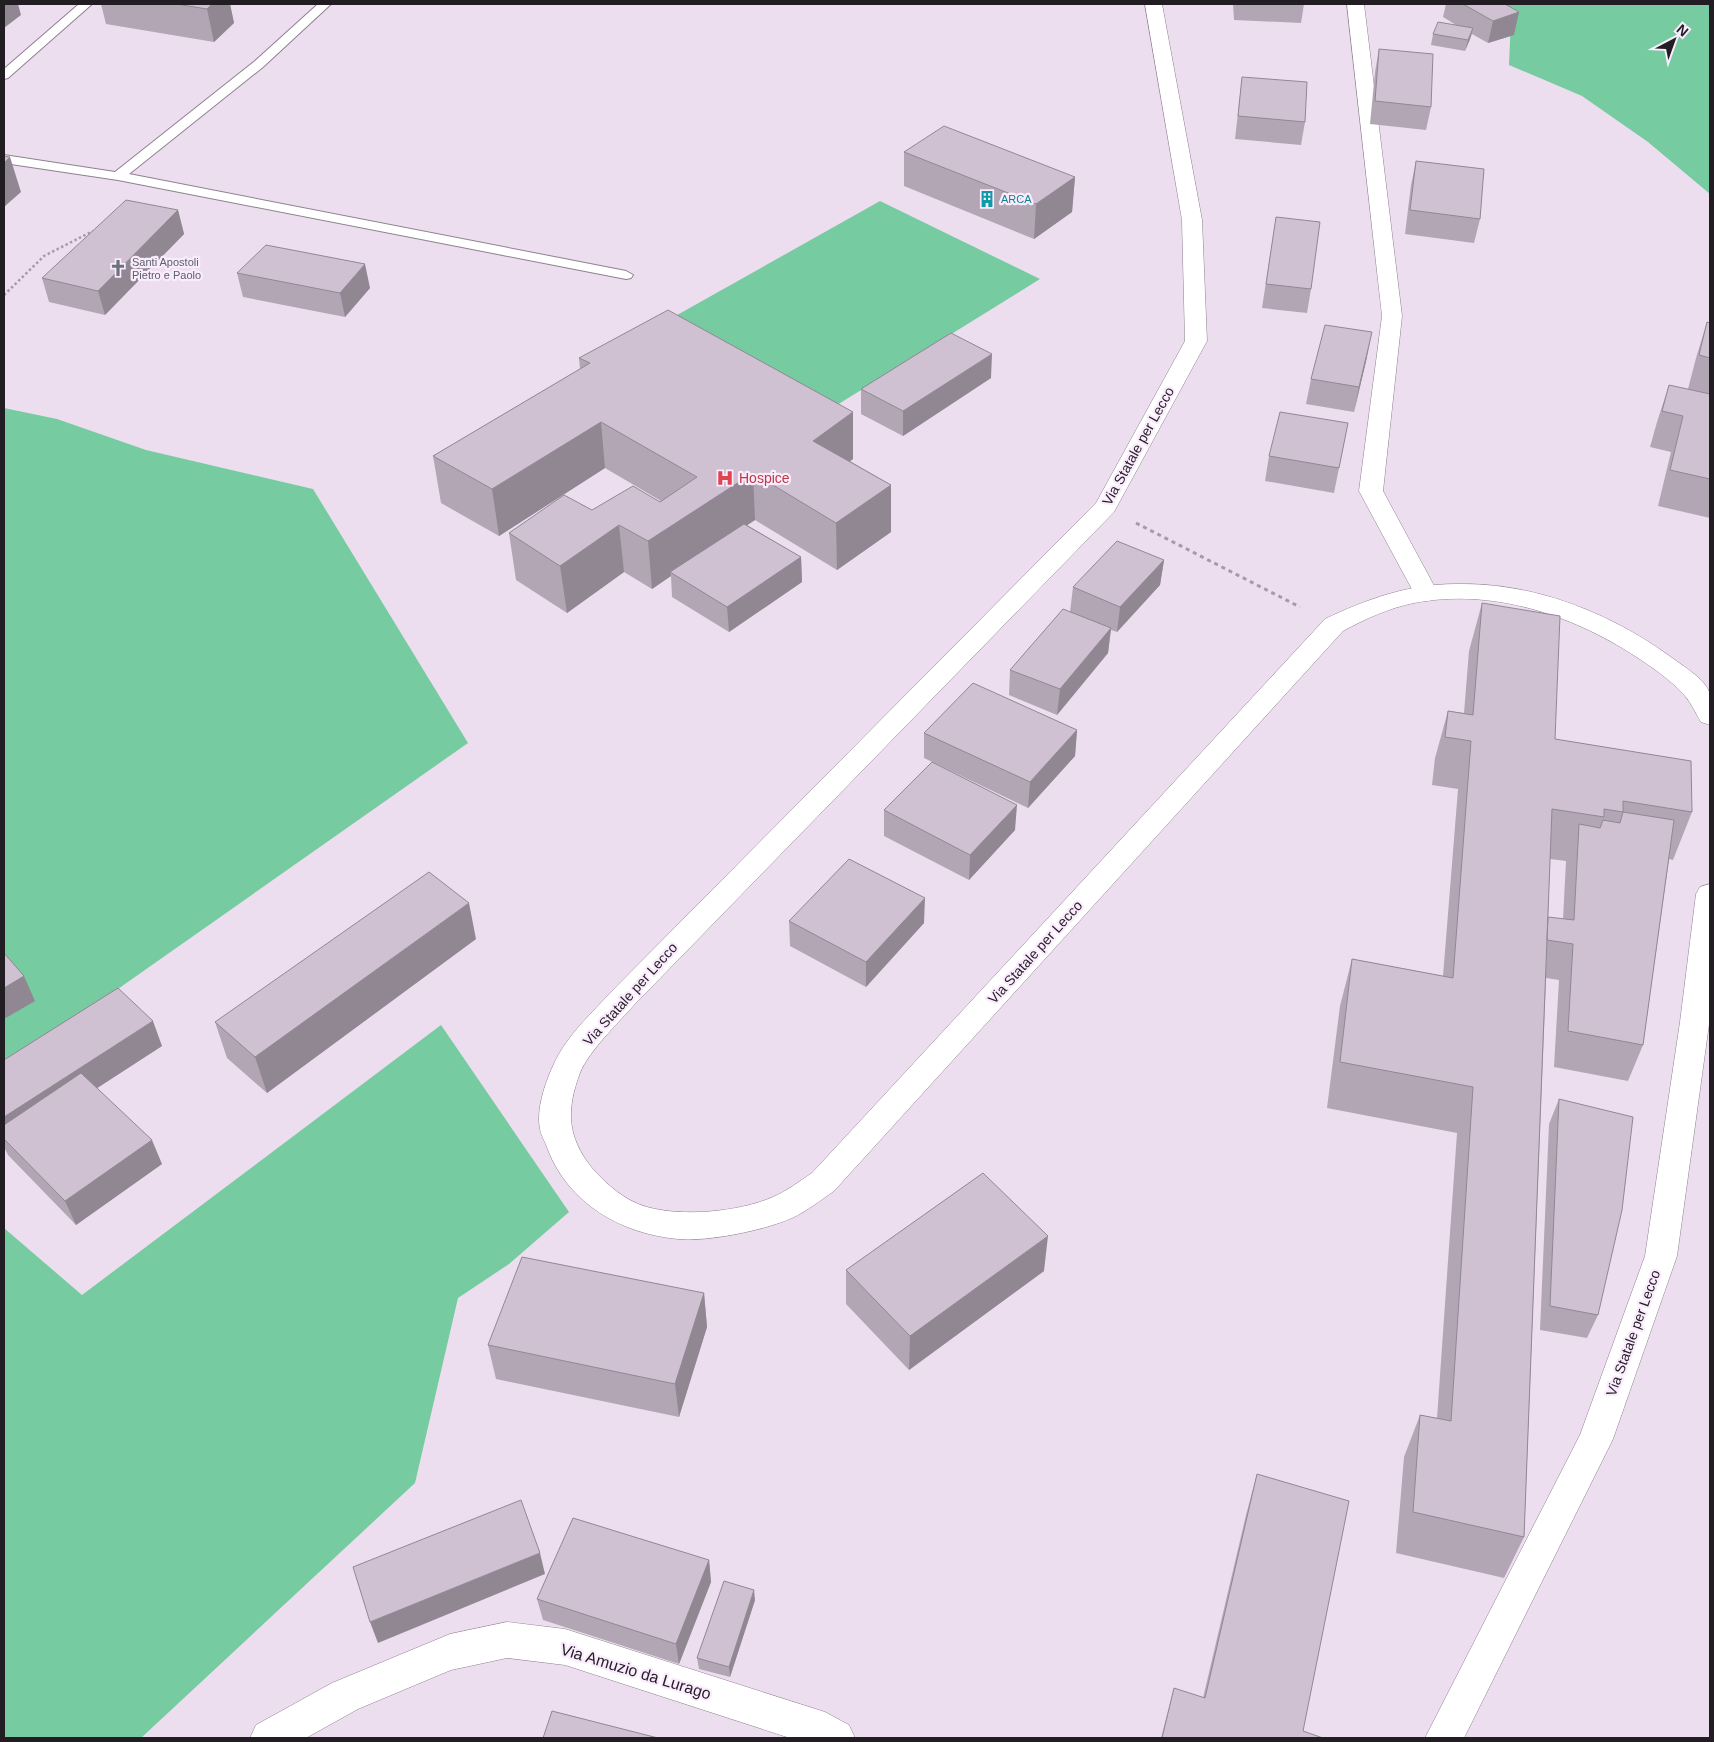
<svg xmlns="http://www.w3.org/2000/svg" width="1714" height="1742" font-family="Helvetica,sans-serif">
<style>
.green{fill:#77cba1}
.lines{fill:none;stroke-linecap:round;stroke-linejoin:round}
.service-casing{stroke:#8e8190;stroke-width:2}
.minor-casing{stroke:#8e8190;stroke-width:1}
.primary-casing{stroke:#8e8190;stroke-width:1}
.path-far1{stroke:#a69aa8;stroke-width:2.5;stroke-dasharray:2.5 2.5;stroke-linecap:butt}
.path{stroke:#a69aa8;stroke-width:3;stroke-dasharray:4 4;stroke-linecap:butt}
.service{fill:#fff;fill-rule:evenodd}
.minor{fill:#fff;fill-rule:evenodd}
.primary{fill:#fff;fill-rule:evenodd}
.wall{fill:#b2a6b5;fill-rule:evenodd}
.shaded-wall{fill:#918793}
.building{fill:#cfc1d2;stroke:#918793}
.labels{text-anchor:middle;stroke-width:4.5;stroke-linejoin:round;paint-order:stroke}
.far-culture-label{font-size:11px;fill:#0d838f;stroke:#faecfd;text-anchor:start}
.far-worship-label{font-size:11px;fill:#5b616d;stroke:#faecfd;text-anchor:start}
.street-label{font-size:14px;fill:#221c23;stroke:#faecfd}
.health-label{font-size:14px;fill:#be3a42;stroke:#faecfd;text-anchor:start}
.near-street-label{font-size:16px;fill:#221c23;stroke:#faecfd}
</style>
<rect width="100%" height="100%" fill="#eddeef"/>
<path class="green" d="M 1485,4 L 1710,4 L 1710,194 L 1648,142 L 1582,96 L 1509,65 L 1511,18 Z
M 880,201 L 1040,279 L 816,418 L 654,328 Z
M 4,408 L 57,419 L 146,450 L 313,489 L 468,743 L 4,1069 Z
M 441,1025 L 569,1212 L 509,1264 L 458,1298 L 415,1483 L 141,1738 L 4,1738 L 4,1228 L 82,1295 Z"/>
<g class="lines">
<g class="service-casing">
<path id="service" d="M 79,4 L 92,4 L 8,78 L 4,79 L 4,69 Z
M 318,4 L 331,4 L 263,67 L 129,174 L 626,271 L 633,275 L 631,278 L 626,279 L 118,180 L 4,163 L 4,155 L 115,172 L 255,61 Z"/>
</g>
<g class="minor-casing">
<path id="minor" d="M 1347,4 L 1364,4 L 1402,316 L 1383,491 L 1438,593 L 1435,599 L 1426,601 L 1417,599 L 1414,593 L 1359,491 L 1382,316 Z
M 507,1622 L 565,1629 L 825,1712 L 849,1725 L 855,1738 L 790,1738 L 565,1665 L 507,1658 L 451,1670 L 358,1709 L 306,1738 L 250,1738 L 256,1725 L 332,1683 L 450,1634 Z"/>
</g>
<g class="primary-casing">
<path id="primary" d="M 1145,4 L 1162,4 L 1202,220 L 1207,341 L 1114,512 L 634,1005 C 619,1022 588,1052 580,1073 C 566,1110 567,1137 592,1168 C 606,1184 625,1201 647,1207 C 682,1217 739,1212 773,1197 C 787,1191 800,1181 812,1173 L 1325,619 C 1367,599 1409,584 1456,584 C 1535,582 1613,614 1675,660 C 1686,668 1706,680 1710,694 C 1713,703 1710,716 1710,725 L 1701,722 C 1696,714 1692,704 1685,696 C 1671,680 1652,667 1635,656 C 1570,614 1491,588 1414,603 C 1389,608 1365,619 1343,631 L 834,1191 C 821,1200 807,1211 792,1218 C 765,1230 708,1242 678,1239 C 622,1234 569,1204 548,1150 C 546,1143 541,1136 540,1129 C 536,1110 545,1083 553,1066 C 565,1037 593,1012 614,989 L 1096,503 L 1185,341 L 1182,220 Z
M 1710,884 L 1710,1017 L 1677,1256 L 1613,1439 L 1464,1738 L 1425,1738 L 1580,1435 L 1645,1256 L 1680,1022 L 1696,894 L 1700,887 Z"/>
</g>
<path class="path-far1" d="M 4,295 L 44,256 L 93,231"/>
<path class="path" d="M 1136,523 L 1300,607"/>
<use href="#service" class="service"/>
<use href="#minor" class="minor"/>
<use href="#primary" class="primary"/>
</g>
<path class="wall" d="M 101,4 L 230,4 L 234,23 L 214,42 L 106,24 Z
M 1233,4 L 1304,4 L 1301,23 L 1234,20 Z
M 1446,4 L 1505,4 L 1514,35 L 1488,43 L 1472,34 L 1470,39 L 1465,51 L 1431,45 L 1433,34 L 1456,25 L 1443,17 Z
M 1379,49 L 1431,107 L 1426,130 L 1370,124 L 1375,72 Z
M 1242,77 L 1305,122 L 1301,145 L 1235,139 Z
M 904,152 L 1075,177 L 1072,212 L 1034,239 L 904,186 Z
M 1416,161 L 1480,219 L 1474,243 L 1405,234 L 1411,185 Z
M 178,210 L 184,234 L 105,315 L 49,302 L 42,278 Z
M 1276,217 L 1311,289 L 1307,313 L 1262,308 Z
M 237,273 L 370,288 L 345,317 L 243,297 Z
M 1707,322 L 1710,323 L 1710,518 L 1658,506 L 1671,452 L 1650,447 L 1657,422 L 1669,385 L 1688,389 L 1696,358 Z
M 1367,357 L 1354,412 L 1306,404 L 1311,379 Z
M 579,358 L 853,412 L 853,459 L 850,461 L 891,485 L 891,532 L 837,570 L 755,520 L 747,525 L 801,557 L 802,582 L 729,632 L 672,597 L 671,576 L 652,589 L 624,572 L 567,613 L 516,580 L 509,533 L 592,510 L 661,501 L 605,468 L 499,536 L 441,503 L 433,456 L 580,369 Z
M 991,378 L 903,436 L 861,414 L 861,389 Z
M 1348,423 L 1334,493 L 1265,481 L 1269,456 Z
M 1164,560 L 1160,585 L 1117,632 L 1111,630 L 1108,653 L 1057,715 L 1009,695 L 1010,670 L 1070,612 L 1073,587 Z
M 1482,603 L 1555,739 L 1692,812 L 1673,860 L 1669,859 L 1643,1045 L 1628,1081 L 1554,1067 L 1559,980 L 1546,978 L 1524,1537 L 1504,1578 L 1396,1553 L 1404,1457 L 1420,1415 L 1437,1418 L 1457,1133 L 1327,1108 L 1340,1006 L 1352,959 L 1443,976 L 1458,789 L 1432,785 L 1435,758 L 1448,711 L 1464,713 L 1469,651 ZM 1550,859 L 1566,861 L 1563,919 L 1548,917 Z
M 1077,730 L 1075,756 L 1028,808 L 924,758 L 924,733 Z
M 884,810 L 1015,830 L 969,880 L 884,836 Z
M 789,921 L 924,923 L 866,987 L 790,946 Z
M 476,939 L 267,1093 L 227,1058 L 215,1022 Z
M 162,1046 L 97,1088 L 162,1164 L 76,1225 L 8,1155 L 4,1147 L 4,1060 Z
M 1559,1099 L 1598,1315 L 1587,1338 L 1540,1330 L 1549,1124 Z
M 846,1270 L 1044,1271 L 909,1370 L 846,1304 Z
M 704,1293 L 707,1327 L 679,1417 L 496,1379 L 488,1345 Z
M 1257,1474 L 1303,1731 L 1323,1738 L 1161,1738 L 1174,1688 L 1203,1698 L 1246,1515 Z
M 709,1560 L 711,1582 L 679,1664 L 543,1620 L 537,1599 Z
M 755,1600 L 730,1677 L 699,1669 L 697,1658 Z"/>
<path class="shaded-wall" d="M 4,4 L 18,4 L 21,15 L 4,28 Z
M 199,4 L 230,4 L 234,23 L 214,42 L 207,9 Z
M 1519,12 L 1514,35 L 1488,43 L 1493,21 Z
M 1473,28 L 1470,39 L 1465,51 L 1468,40 Z
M 10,157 L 21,192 L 4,207 L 4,163 Z
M 1075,177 L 1072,212 L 1034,239 L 1036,204 Z
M 178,210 L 184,234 L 105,315 L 98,291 Z
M 365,264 L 370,288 L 345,317 L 340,293 Z
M 1372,332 L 1367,357 L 1354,412 L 1359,387 Z
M 992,354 L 991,378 L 903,436 L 903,411 Z
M 853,412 L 853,459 L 814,488 L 813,441 Z
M 601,422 L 605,468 L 499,536 L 492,489 Z
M 753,473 L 755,520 L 674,574 L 670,572 L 671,576 L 652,589 L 648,541 Z
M 891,485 L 891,532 L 837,570 L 836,523 Z
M 619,525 L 624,572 L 567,613 L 560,566 Z
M 801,557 L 802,582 L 729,632 L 727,607 Z
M 1164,560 L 1160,585 L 1117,632 L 1120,607 Z
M 1111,628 L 1108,653 L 1057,715 L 1060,689 Z
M 1077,730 L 1075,756 L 1028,808 L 1030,782 Z
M 1017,805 L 1015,830 L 969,880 L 970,855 Z
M 925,898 L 924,923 L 866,987 L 866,962 Z
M 469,903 L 476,939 L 267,1093 L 255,1057 Z
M 24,976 L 35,1001 L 4,1019 L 4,988 Z
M 153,1021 L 162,1046 L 11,1144 L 4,1129 L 4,1117 Z
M 152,1140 L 162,1164 L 76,1225 L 65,1201 Z
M 1048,1236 L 1044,1271 L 909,1370 L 910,1336 Z
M 704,1293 L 707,1327 L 679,1417 L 675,1384 Z
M 540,1553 L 545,1574 L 378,1643 L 370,1622 Z
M 709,1560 L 711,1582 L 679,1664 L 676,1644 Z
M 754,1590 L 755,1600 L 730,1677 L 729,1667 Z"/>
<path class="building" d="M 176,4 L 212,4 L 207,9 Z
M 1463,4 L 1505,4 L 1519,12 L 1493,21 Z
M 1438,22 L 1473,28 L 1468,40 L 1433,34 Z
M 1379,49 L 1433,54 L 1431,107 L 1375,101 Z
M 1242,77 L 1307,82 L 1305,122 L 1238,116 Z
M 944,126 L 1075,177 L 1036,204 L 904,152 Z
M 4,156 L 10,157 L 4,163 Z
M 1416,161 L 1484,169 L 1480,219 L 1410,210 Z
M 126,200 L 178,210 L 98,291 L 42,278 Z
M 1276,217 L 1320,222 L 1311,289 L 1266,284 Z
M 266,245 L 365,264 L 340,293 L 237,273 Z
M 668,310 L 853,412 L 813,441 L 891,485 L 836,523 L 753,473 L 648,541 L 619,525 L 560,566 L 509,533 L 564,495 L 592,510 L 633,486 L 660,502 L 697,477 L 601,422 L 492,489 L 433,456 L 590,363 L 579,358 Z
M 1707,322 L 1710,323 L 1710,358 L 1699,355 Z
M 1325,325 L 1372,332 L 1359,387 L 1311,379 Z
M 951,333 L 992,354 L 903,411 L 861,389 Z
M 1669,385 L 1710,394 L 1710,479 L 1670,470 L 1683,416 L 1662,411 Z
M 1280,412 L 1348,423 L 1339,468 L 1269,456 Z
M 744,524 L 801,557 L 727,607 L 670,572 Z
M 1117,541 L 1164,560 L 1120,607 L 1073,587 Z
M 1482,603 L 1560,616 L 1555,739 L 1691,761 L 1692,812 L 1623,801 L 1623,812 L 1604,809 L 1604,817 L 1552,809 L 1524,1537 L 1413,1512 L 1420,1415 L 1451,1421 L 1473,1087 L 1340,1062 L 1352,959 L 1453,978 L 1471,741 L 1445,737 L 1448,711 L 1473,715 Z
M 1063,609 L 1111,628 L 1060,689 L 1010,670 Z
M 973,683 L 1077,730 L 1030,782 L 924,733 Z
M 932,762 L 1017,805 L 970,855 L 884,810 Z
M 1623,812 L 1674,820 L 1643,1045 L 1568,1031 L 1573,944 L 1547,940 L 1548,917 L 1574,920 L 1579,824 L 1600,828 L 1603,820 L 1620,823 Z
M 849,859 L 925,898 L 866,962 L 789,921 Z
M 429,872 L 469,903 L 255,1057 L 215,1022 Z
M 4,953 L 24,976 L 4,988 Z
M 118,988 L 153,1021 L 4,1117 L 4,1060 Z
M 81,1073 L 152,1140 L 65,1201 L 4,1139 L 4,1125 Z
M 1559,1099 L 1633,1117 L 1622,1210 L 1598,1315 L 1550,1306 Z
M 983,1173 L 1048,1236 L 910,1336 L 846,1270 Z
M 522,1257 L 704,1293 L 675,1384 L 488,1345 Z
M 1257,1474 L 1349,1501 L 1303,1731 L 1323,1738 L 1162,1738 L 1174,1688 L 1205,1698 Z
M 521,1500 L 540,1553 L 370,1622 L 353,1567 Z
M 573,1518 L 709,1560 L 676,1644 L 537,1599 Z
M 724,1581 L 754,1590 L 729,1667 L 697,1658 Z
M 552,1711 L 658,1738 L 543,1738 Z"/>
<defs>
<g id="building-bare" transform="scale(1.35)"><path d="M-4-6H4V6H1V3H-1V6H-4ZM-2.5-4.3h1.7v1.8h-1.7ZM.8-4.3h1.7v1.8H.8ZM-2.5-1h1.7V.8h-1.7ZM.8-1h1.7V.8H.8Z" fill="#0f9aa8" stroke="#faecfd" stroke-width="2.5" paint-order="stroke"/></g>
<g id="church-bare" transform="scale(1.35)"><path d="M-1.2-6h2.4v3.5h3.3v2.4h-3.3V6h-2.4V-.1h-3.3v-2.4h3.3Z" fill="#6b7280" stroke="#faecfd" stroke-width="2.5" paint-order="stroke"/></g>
<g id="hospital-bare" transform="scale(1.35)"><path d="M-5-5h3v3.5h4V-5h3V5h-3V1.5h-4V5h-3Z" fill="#e0444e" stroke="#faecfd" stroke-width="2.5" paint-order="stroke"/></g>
</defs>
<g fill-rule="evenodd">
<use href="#building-bare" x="987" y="199"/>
<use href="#church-bare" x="118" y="268"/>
<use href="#hospital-bare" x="725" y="478"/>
</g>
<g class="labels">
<g class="far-culture-label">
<text x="1001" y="203">ARCA</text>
</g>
<g class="far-worship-label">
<text x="132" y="266">Santi Apostoli<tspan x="132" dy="13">Pietro e Paolo</tspan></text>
</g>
<g class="street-label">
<text transform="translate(1138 446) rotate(-61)" y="5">Via Statale per Lecco</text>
<text transform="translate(1035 952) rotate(-48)" y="5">Via Statale per Lecco</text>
<text transform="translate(630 994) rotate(-48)" y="5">Via Statale per Lecco</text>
<text transform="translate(1633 1333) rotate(-70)" y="5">Via Statale per Lecco</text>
</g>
<g class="health-label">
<text x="739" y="483">Hospice</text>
</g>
<g class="near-street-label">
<text transform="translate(636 1671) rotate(17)" y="6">Via Amuzio da Lurago</text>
</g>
</g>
<rect width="1714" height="1742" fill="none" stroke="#221c23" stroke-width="10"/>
<g transform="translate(1674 40) rotate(41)" stroke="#faecfd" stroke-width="4" paint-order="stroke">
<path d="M0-4L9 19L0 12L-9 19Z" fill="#221c23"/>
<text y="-8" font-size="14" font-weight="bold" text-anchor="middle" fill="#221c23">N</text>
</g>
</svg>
